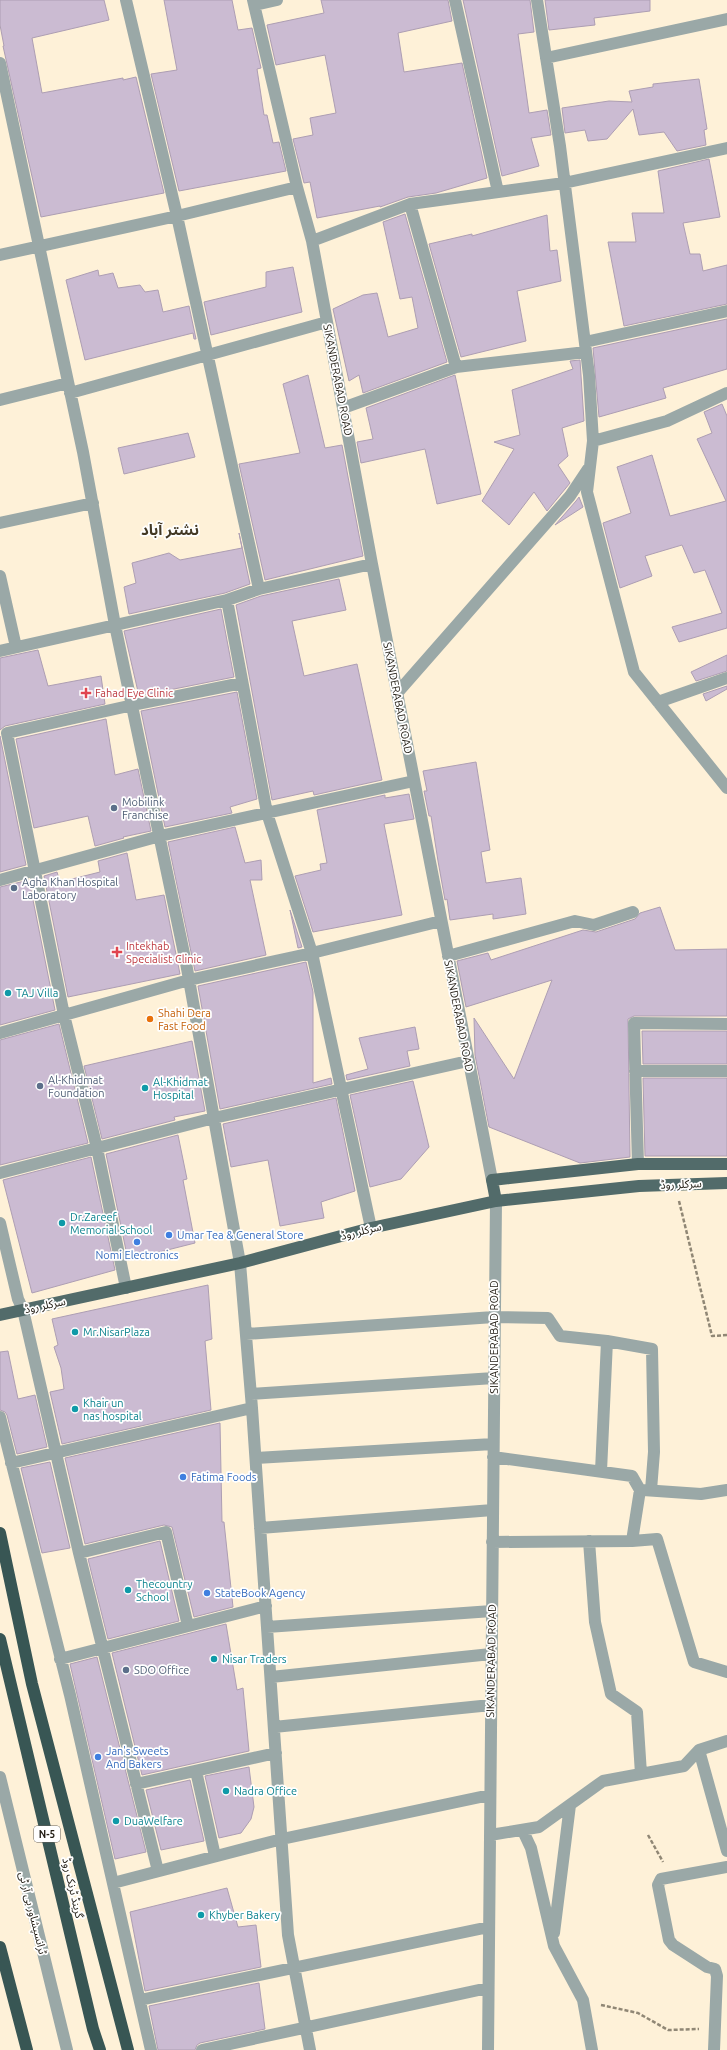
<svg xmlns="http://www.w3.org/2000/svg" width="727" height="2050" font-family="Ubuntu,'Noto Sans Arabic',sans-serif">
<style>
.building{fill:#cbbbd2;stroke:#ad9eb3}
.lines{fill:none;stroke-linecap:round;stroke-linejoin:round}
.path{stroke:#908775;stroke-width:2.5;stroke-dasharray:4 2;stroke-linecap:butt}
.minor{stroke:#9aa8a7;stroke-width:12}
.major{stroke:#526b6a;stroke-width:12}
.highway{stroke:#385654;stroke-width:12}
.health-dot{fill:#e0444e;stroke:#fff;stroke-width:1.5}
.service-dot{fill:#5c6f8a;stroke:#fff;stroke-width:1.5}
.culture-dot{fill:#0f9aa8;stroke:#fff;stroke-width:1.5}
.food-dot{fill:#e8710a;stroke:#fff;stroke-width:1.5}
.shop-dot{fill:#3f7fe0;stroke:#fff;stroke-width:1.5}
.labels{text-anchor:middle;stroke-width:3.5;stroke-linejoin:round;paint-order:stroke}
.shield{fill:#fff;stroke:#635f59;stroke-width:1}
.shield-label{font-size:10px;font-weight:bold;fill:#201b12}
.street-label{font-size:11px;fill:#201b12;stroke:#fff}
.health-label{font-size:11px;fill:#be3a42;stroke:#fff;text-anchor:start}
.service-label{font-size:11px;fill:#4e5e75;stroke:#fff;text-anchor:start}
.culture-label{font-size:11px;fill:#0d838f;stroke:#fff;text-anchor:start}
.food-label{font-size:11px;fill:#c56008;stroke:#fff;text-anchor:start}
.shop-label{font-size:11px;fill:#366cbe;stroke:#fff;text-anchor:start}
.district-label{font-size:15px;font-weight:bold;fill:#433925;stroke:#fff}
</style>
<rect width="100%" height="100%" fill="#fef1d8"/>
<path class="building" d="M 0,0 L 104,0 L 109,20 L 32,38 L 42,93 L 123,78 L 123,80 L 136,77 L 164,193 L 41,217 L 3,46 L 4,46 L 0,25 Z
M 164,0 L 232,0 L 238,30 L 252,28 L 261,68 L 257,69 L 264,115 L 267,115 L 273,143 L 279,142 L 286,171 L 179,191 L 151,74 L 177,70 Z
M 321,0 L 448,0 L 452,21 L 398,33 L 404,72 L 462,63 L 487,178 L 436,193 L 408,197 L 380,207 L 380,206 L 317,218 L 310,182 L 304,183 L 293,139 L 313,135 L 310,118 L 336,113 L 325,55 L 276,65 L 267,25 L 324,13 Z
M 463,0 L 530,0 L 534,32 L 518,34 L 529,113 L 547,110 L 551,135 L 531,138 L 539,166 L 502,176 Z
M 545,0 L 650,0 L 650,11 L 594,18 L 595,25 L 549,30 Z
M 699,79 L 707,129 L 704,130 L 706,145 L 677,151 L 664,132 L 639,135 L 633,109 L 607,139 L 588,141 L 585,130 L 565,133 L 562,108 L 609,101 L 632,102 L 629,91 L 653,87 L 653,84 Z
M 709,159 L 720,217 L 683,223 L 690,254 L 700,254 L 703,271 L 727,265 L 727,304 L 624,326 L 608,242 L 636,242 L 632,213 L 664,213 L 658,171 Z
M 405,214 L 447,362 L 363,393 L 359,375 L 349,381 L 333,309 L 363,295 L 377,293 L 388,337 L 418,328 L 412,297 L 400,299 L 383,222 Z
M 547,215 L 550,251 L 557,250 L 561,281 L 517,291 L 526,341 L 461,357 L 429,244 L 472,234 L 472,236 Z
M 293,267 L 302,312 L 211,335 L 204,302 L 266,287 L 266,272 Z
M 98,270 L 99,276 L 113,273 L 118,288 L 140,285 L 145,292 L 158,290 L 163,312 L 189,306 L 196,339 L 194,339 L 193,333 L 85,360 L 66,280 Z
M 727,319 L 727,369 L 663,388 L 666,398 L 599,417 L 593,348 Z
M 580,360 L 584,421 L 562,428 L 568,456 L 558,465 L 570,483 L 547,511 L 534,492 L 509,525 L 482,501 L 514,449 L 494,442 L 520,435 L 512,390 L 573,369 L 570,361 Z
M 308,375 L 325,448 L 342,445 L 363,556 L 265,580 L 239,464 L 300,453 L 283,384 Z
M 455,375 L 481,494 L 437,504 L 425,449 L 361,463 L 357,442 L 373,439 L 366,408 Z
M 722,404 L 727,416 L 727,628 L 679,642 L 672,627 L 722,613 L 705,570 L 694,573 L 682,545 L 645,556 L 652,576 L 620,588 L 603,523 L 631,513 L 617,467 L 652,455 L 670,516 L 726,501 L 697,439 L 712,433 L 704,412 Z
M 188,433 L 195,457 L 124,474 L 118,448 Z
M 579,497 L 583,507 L 555,525 L 576,501 Z
M 239,533 L 250,584 L 225,593 L 129,614 L 124,587 L 136,583 L 132,563 L 169,553 L 180,560 L 242,548 Z
M 339,579 L 346,610 L 292,621 L 304,676 L 357,664 L 382,780 L 314,795 L 313,791 L 272,800 L 236,605 L 261,596 Z
M 221,609 L 234,677 L 139,696 L 124,631 Z
M 38,650 L 48,686 L 101,676 L 105,704 L 5,726 L 0,730 L 0,658 Z
M 727,655 L 727,671 L 696,681 L 691,672 Z
M 727,686 L 727,689 L 706,701 L 703,694 Z
M 237,692 L 257,799 L 230,807 L 232,813 L 165,827 L 141,711 Z
M 106,719 L 115,775 L 138,769 L 151,831 L 123,837 L 124,838 L 95,846 L 88,816 L 34,828 L 16,739 Z
M 0,736 L 26,865 L 0,872 Z
M 476,762 L 490,850 L 481,852 L 486,883 L 521,878 L 526,914 L 493,919 L 493,914 L 450,920 L 447,899 L 445,900 L 438,861 L 431,816 L 429,816 L 424,791 L 427,791 L 423,771 Z
M 409,794 L 414,819 L 384,824 L 402,915 L 313,932 L 295,876 L 321,870 L 320,864 L 327,863 L 317,810 L 385,795 L 385,798 Z
M 235,827 L 245,863 L 261,860 L 262,880 L 250,880 L 266,955 L 195,971 L 168,842 Z
M 127,853 L 136,900 L 164,895 L 180,974 L 68,997 L 44,876 L 57,872 L 60,882 L 100,872 L 98,861 Z
M 29,880 L 55,1010 L 0,1025 L 0,887 Z
M 660,907 L 675,950 L 727,949 L 727,1016 L 634,1016 L 628,1019 L 630,1157 L 580,1163 L 489,1127 L 475,1055 L 474,1018 L 514,1079 L 552,980 L 466,1007 L 457,961 L 488,953 L 491,960 L 583,930 L 596,932 L 635,919 L 640,913 Z
M 290,910 L 302,947 L 298,948 Z
M 306,962 L 313,992 L 313,1083 L 331,1078 L 332,1084 L 220,1109 L 198,986 Z
M 59,1024 L 88,1143 L 0,1165 L 0,1040 Z
M 415,1027 L 419,1049 L 407,1051 L 410,1066 L 347,1080 L 346,1075 L 368,1069 L 359,1038 Z
M 642,1031 L 727,1031 L 727,1064 L 643,1064 Z
M 192,1041 L 205,1111 L 174,1117 L 175,1120 L 102,1139 L 84,1066 Z
M 643,1078 L 727,1078 L 727,1156 L 645,1156 Z
M 413,1081 L 429,1147 L 401,1179 L 370,1187 L 350,1095 Z
M 336,1098 L 355,1191 L 321,1202 L 324,1218 L 280,1226 L 268,1160 L 231,1167 L 223,1124 Z
M 178,1135 L 187,1179 L 183,1180 L 195,1243 L 128,1260 L 106,1154 Z
M 91,1157 L 115,1270 L 32,1293 L 3,1180 Z
M 208,1285 L 212,1339 L 205,1341 L 211,1410 L 62,1444 L 50,1392 L 64,1389 L 61,1368 L 54,1347 L 58,1345 L 52,1319 Z
M 8,1351 L 18,1399 L 35,1395 L 47,1447 L 17,1454 L 7,1415 L 5,1412 L 0,1410 L 0,1352 Z
M 220,1423 L 222,1522 L 224,1522 L 233,1607 L 194,1617 L 172,1527 L 164,1525 L 85,1544 L 65,1458 Z
M 50,1462 L 70,1548 L 42,1553 L 21,1468 Z
M 160,1541 L 179,1621 L 108,1639 L 88,1559 Z
M 226,1624 L 237,1690 L 243,1688 L 249,1751 L 142,1775 L 112,1653 Z
M 97,1657 L 146,1852 L 115,1859 L 70,1664 Z
M 249,1767 L 254,1807 L 251,1819 L 241,1833 L 219,1838 L 205,1776 Z
M 190,1780 L 204,1841 L 161,1850 L 146,1790 Z
M 227,1888 L 238,1927 L 256,1925 L 261,1967 L 145,1991 L 130,1912 Z
M 259,1983 L 265,2029 L 200,2043 L 197,2045 L 195,2050 L 158,2050 L 149,2006 Z"/>
<g class="lines">
<path class="path" d="M 679,1201 L 712,1336 L 727,1335
M 648,1835 L 663,1862
M 601,2005 L 638,2013 L 668,2030 L 699,2029"/>
<path class="minor" d="M 126,0 L 177,216 L 259,589
M 253,0 L 297,187 L 312,241 L 372,564 L 492,1180
M 455,0 L 498,192
M 537,0 L 560,146 L 589,375 L 593,441 L 587,492 L 634,672 L 727,788
M 255,5 L 277,0
M 546,58 L 727,19
M 0,63 L 83,452 L 115,625 L 186,963 L 240,1263 L 252,1408 L 288,1935 L 310,2050
M 410,204 L 456,367
M 312,241 L 410,204 L 564,183 L 727,148
M 0,255 L 177,216 L 297,187
M 585,342 L 727,311
M 70,393 L 327,322
M 0,400 L 68,383
M 343,408 L 456,367 L 586,352
M 593,441 L 667,421 L 727,393
M 0,523 L 93,503
M 0,576 L 16,647
M 227,600 L 267,813 L 312,953 L 371,1228
M 0,651 L 227,600 L 259,589 L 372,564
M 398,692 L 570,496 L 588,469
M 658,702 L 727,678
M 0,880 L 160,836 L 414,781
M 448,956 L 575,921 L 594,925 L 633,912
M 0,1033 L 189,980 L 312,953 L 441,921
M 635,1071 L 727,1071
M 638,1164 L 634,1023 L 727,1024
M 0,1173 L 214,1118 L 468,1061
M 0,1223 L 18,1299 L 23,1310 L 79,1553 L 158,1871
M 126,1288 L 97,1148 L 64,1015 L 7,733 L 133,705 L 242,683
M 246,1334 L 494,1317 L 548,1318 L 560,1336 L 607,1341 L 652,1349 L 654,1452 L 651,1490
M 251,1394 L 494,1378
M 0,1417 L 70,1695 L 151,2050
M 256,1458 L 493,1444
M 11,1463 L 252,1408
M 601,1471 L 607,1341
M 643,1490 L 701,1494 L 727,1490
M 260,1528 L 493,1510
M 589,1541 L 595,1622 L 611,1694 L 637,1712 L 641,1774
M 632,1541 L 657,1539 L 694,1662 L 727,1672
M 492,1542 L 632,1541 L 640,1490 L 632,1476 L 493,1457
M 79,1553 L 166,1532 L 188,1626
M 267,1627 L 492,1611
M 60,1659 L 266,1606
M 271,1677 L 491,1654
M 274,1727 L 491,1705
M 699,1750 L 727,1851
M 196,1771 L 215,1856
M 0,1777 L 67,2050
M 136,1784 L 276,1753
M 523,1831 L 531,1848 L 554,1946 L 583,2000 L 592,2050
M 490,1835 L 539,1827 L 603,1781 L 684,1766 L 699,1750 L 727,1741
M 113,1883 L 282,1839 L 490,1795
M 554,1933 L 570,1805
M 140,2000 L 489,1927
M 202,2050 L 488,1988
M 488,2050 L 496,1201
M 714,2050 L 717,1976 L 715,1969 L 707,1967 L 673,1945 L 669,1940 L 658,1885 L 661,1879 L 727,1867"/>
<path class="major" d="M 496,1201 L 492,1180 L 638,1164 L 727,1164
M 0,1315 L 240,1263 L 371,1228 L 496,1201 L 639,1186 L 727,1183"/>
<path class="highway" d="M 0,1533 L 32,1684 L 128,2050
M 0,1639 L 93,2029 L 100,2050
M 0,1947 L 27,2050"/>
</g>
<g class="health-dot">
<path d="M84 687h4v4h4v4h-4v4h-4v-4h-4v-4h4z"/>
<path d="M115 946h4v4h4v4h-4v4h-4v-4h-4v-4h4z"/>
</g>
<g class="service-dot">
<circle cx="114" cy="808" r="4"/>
<circle cx="14" cy="888" r="4"/>
<circle cx="40" cy="1086" r="4"/>
<circle cx="126" cy="1670" r="4"/>
</g>
<g class="culture-dot">
<circle cx="8" cy="993" r="4"/>
<circle cx="145" cy="1088" r="4"/>
<circle cx="62" cy="1223" r="4"/>
<circle cx="75" cy="1332" r="4"/>
<circle cx="75" cy="1409" r="4"/>
<circle cx="128" cy="1590" r="4"/>
<circle cx="214" cy="1659" r="4"/>
<circle cx="226" cy="1791" r="4"/>
<circle cx="116" cy="1821" r="4"/>
<circle cx="201" cy="1915" r="4"/>
</g>
<circle class="food-dot" cx="150" cy="1019" r="4"/>
<g class="shop-dot">
<circle cx="169" cy="1235" r="4"/>
<circle cx="137" cy="1242" r="4"/>
<circle cx="183" cy="1477" r="4"/>
<circle cx="207" cy="1593" r="4"/>
<circle cx="98" cy="1757" r="4"/>
</g>
<g class="labels">
<rect class="shield" x="34" y="1826" width="26" height="16" rx="3"/>
<g class="shield-label">
<text x="47" y="1838">N-5</text>
</g>
<g class="street-label">
<text transform="translate(338 380) rotate(79)" y="4">SIKANDERABAD ROAD</text>
<text transform="translate(398 698) rotate(79)" y="4">SIKANDERABAD ROAD</text>
<text transform="translate(459 1016) rotate(79)" y="4">SIKANDERABAD ROAD</text>
<text transform="translate(681 1184) rotate(-2)" y="4">سرکلر روڈ</text>
<text transform="translate(361 1231) rotate(-14)" y="4">سرکلر روڈ</text>
<text transform="translate(45 1305) rotate(-12)" y="4">سرکلر روڈ</text>
<text transform="translate(494 1337) rotate(-90)" y="4">SIKANDERABAD ROAD</text>
<text transform="translate(491 1661) rotate(-89)" y="4">SIKANDERABAD ROAD</text>
<text transform="translate(73 1888) rotate(77)" y="4">گرینڈ ٹرنک روڈ</text>
<text transform="translate(33 1913) rotate(76)" y="4">ٹرانسپشاور بی آر ٹی</text>
</g>
<g class="health-label">
<text x="95" y="697">Fahad Eye Clinic</text>
<text x="126" y="950">Intekhab<tspan x="126" dy="13">Specialist Clinic</tspan></text>
</g>
<g class="service-label">
<text x="122" y="806">Mobilink<tspan x="122" dy="13">Franchise</tspan></text>
<text x="22" y="886">Agha Khan Hospital<tspan x="22" dy="13">Laboratory</tspan></text>
<text x="48" y="1084">Al-Khidmat<tspan x="48" dy="13">Foundation</tspan></text>
<text x="134" y="1674">SDO Office</text>
</g>
<g class="culture-label">
<text x="16" y="997">TAJ Villa</text>
<text x="153" y="1086">Al-Khidmat<tspan x="153" dy="13">Hospital</tspan></text>
<text x="70" y="1221">Dr.Zareef<tspan x="70" dy="13">Memorial School</tspan></text>
<text x="83" y="1336">Mr.NisarPlaza</text>
<text x="83" y="1407">Khair un<tspan x="83" dy="13">nas hospital</tspan></text>
<text x="136" y="1588">Thecountry<tspan x="136" dy="13">School</tspan></text>
<text x="222" y="1663">Nisar Traders</text>
<text x="234" y="1795">Nadra Office</text>
<text x="124" y="1825">DuaWelfare</text>
<text x="209" y="1919">Khyber Bakery</text>
</g>
<g class="food-label">
<text x="158" y="1017">Shahi Dera<tspan x="158" dy="13">Fast Food</tspan></text>
</g>
<g class="shop-label">
<text x="177" y="1239">Umar Tea &amp; General Store</text>
<text x="137" y="1259" text-anchor="middle">Nomi Electronics</text>
<text x="191" y="1481">Fatima Foods</text>
<text x="215" y="1597">StateBook Agency</text>
<text x="106" y="1755">Jan's Sweets<tspan x="106" dy="13">And Bakers</tspan></text>
</g>
<g class="district-label">
<text x="170" y="535">نشتر آباد</text>
</g>
</g>
</svg>
